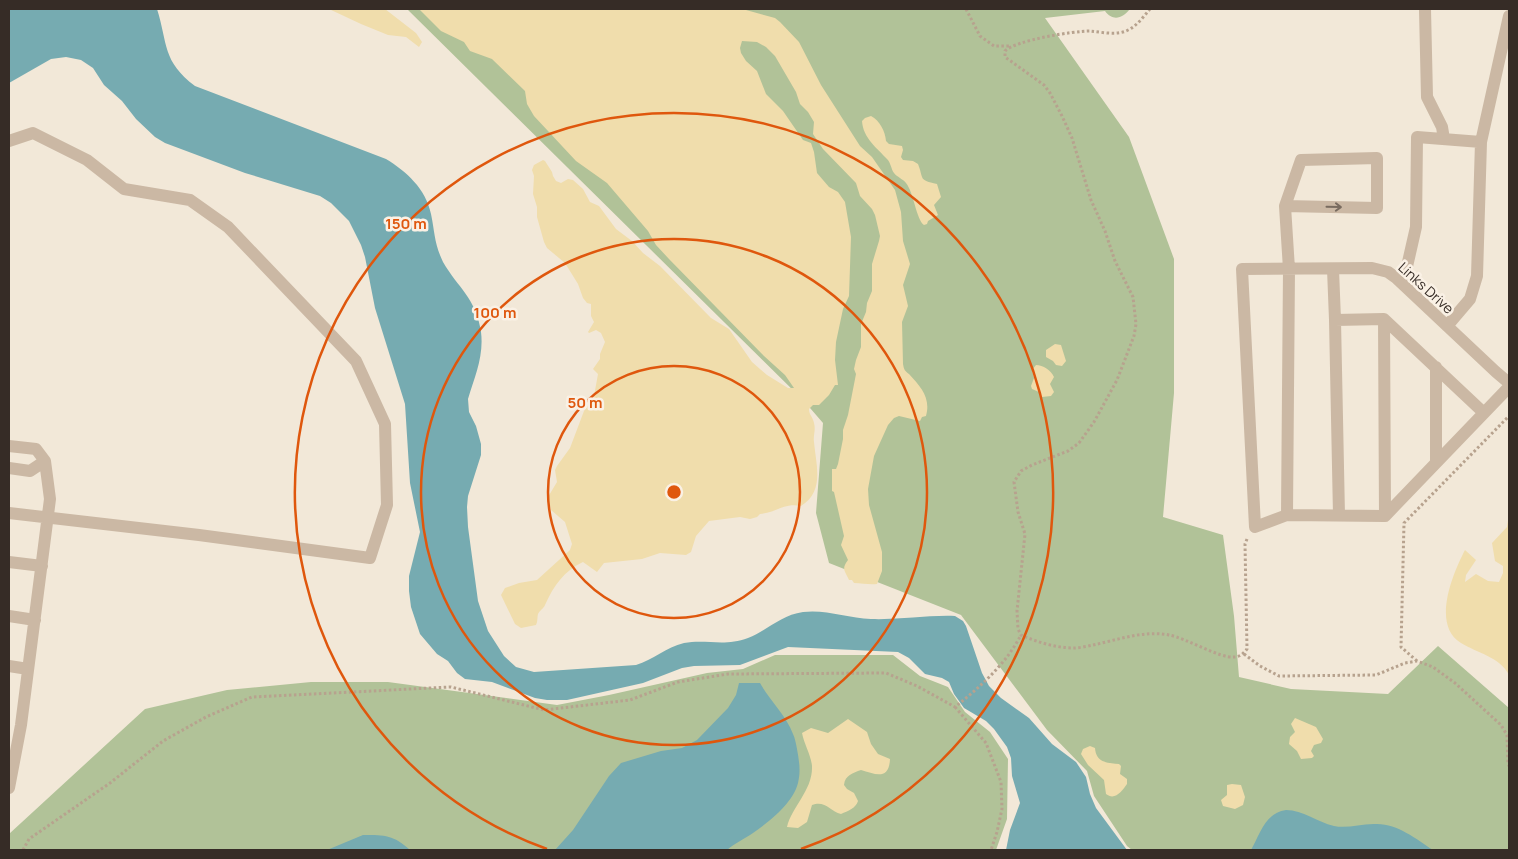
<svg xmlns="http://www.w3.org/2000/svg" width="1518" height="859" font-family="Manrope,sans-serif">
<style>
.green{fill:#b1c298}
.sand{fill:#f0ddac}
.water{fill:#76abb1}
.lines{fill:none;stroke-linecap:round;stroke-linejoin:round}
.path{stroke:#b7a28e;stroke-width:3;stroke-dasharray:2.5 2.5;stroke-linecap:butt}
.minor{stroke:#cbb8a4;stroke-width:12}
.oneway{stroke:#796b5f}
.ring{fill:none;stroke:#df570d;stroke-width:2.5}
.labels{text-anchor:middle;stroke-width:5;stroke-linejoin:round;paint-order:stroke}
.street-label{font-size:14px;fill:#362c26;stroke:#faf1e5}
.centre{fill:#df570d;stroke:#faf1e5;stroke-width:2.5}
.ring-label{font-size:15px;text-anchor:middle;font-weight:bold;fill:#df570d;stroke:#faf1e5;stroke-width:5;stroke-linejoin:round;paint-order:stroke}
</style>
<rect width="100%" height="100%" fill="#f2e8d8"/>
<path class="green" d="M 407,9 L 1130,9 C 1123,18 1113,22 1105,11 L 1045,18 L 1129,137 L 1174,259 L 1174,393 L 1163,517 L 1223,535 L 1234,616 L 1239,677 L 1291,689 L 1388,694 L 1438,646 L 1509,708 L 1509,850 L 1132,850 L 1127,846 L 1094,796 L 1087,771 L 1047,730 L 961,615 L 829,563 L 816,513 L 823,423 L 804,401 Z
M 775,655 L 893,655 L 920,676 L 948,687 L 965,712 L 990,732 L 1008,759 L 1007,819 L 996,850 L 9,850 L 9,834 L 145,709 L 227,690 L 311,682 L 388,682 L 557,705 L 609,695 L 707,673 L 743,669 Z"/>
<path class="sand" d="M 329,9 L 385,9 L 416,33 L 422,42 L 419,47 L 406,37 L 388,35 L 361,24 Z
M 419,9 L 712,9 L 746,10 L 775,18 L 780,22 L 799,42 L 821,85 L 860,146 L 872,157 L 895,190 L 901,212 L 903,241 L 910,264 L 903,285 L 908,306 L 902,322 L 903,364 C 904,370 905,371 909,374 C 921,387 931,398 926,416 L 922,417 L 920,421 L 899,416 L 894,418 L 888,425 L 874,456 L 868,489 L 869,505 L 882,552 L 882,571 L 877,584 C 869,585 862,583 854,583 L 852,580 L 849,580 C 845,571 841,569 848,560 L 841,545 L 844,536 L 834,492 L 832,491 L 832,469 L 836,469 L 838,464 L 843,439 L 843,430 L 848,415 L 856,374 L 854,369 L 856,360 L 861,347 L 861,324 L 866,312 L 867,303 L 872,291 L 872,264 L 879,241 L 880,236 L 875,215 L 872,209 L 860,196 L 856,183 L 823,149 L 813,134 L 814,122 L 808,112 L 800,104 L 796,92 L 775,56 L 766,47 L 757,42 L 742,41 L 740,48 L 741,53 L 746,61 L 757,71 L 766,94 L 783,111 L 803,140 L 811,143 L 814,152 L 817,173 L 829,187 L 838,192 L 845,202 L 851,237 L 849,296 L 843,309 L 836,342 L 835,360 L 838,385 L 835,385 L 829,395 L 819,405 L 813,405 L 809,409 C 809,415 813,417 814,423 C 816,430 813,436 814,442 C 816,465 825,491 801,506 C 784,502 776,513 760,514 L 757,517 L 750,519 L 740,517 L 709,521 L 696,536 L 691,552 L 686,555 L 660,553 L 642,559 L 604,563 L 597,572 L 583,562 C 564,571 554,585 545,605 C 544,608 539,611 538,614 C 537,618 538,621 536,625 L 521,628 L 515,624 L 501,595 L 505,588 L 519,583 L 537,580 L 570,550 L 572,544 L 565,522 L 551,510 L 548,497 L 557,482 L 555,470 L 557,466 L 570,448 L 584,411 L 594,396 L 598,374 L 593,369 L 600,359 L 600,354 L 605,342 L 601,333 L 596,330 L 589,333 L 588,332 L 594,322 L 591,316 L 591,304 L 587,303 L 583,298 L 578,284 L 565,263 L 547,248 L 544,242 L 537,217 L 537,207 L 533,194 L 534,176 L 532,170 L 534,165 L 543,160 L 545,161 L 552,172 L 553,176 L 556,181 L 561,183 L 568,179 L 573,180 L 583,189 L 590,202 L 599,206 L 616,229 L 632,241 L 643,253 L 660,266 L 711,318 L 729,329 L 752,362 L 767,375 L 788,388 L 794,388 L 785,375 L 764,356 L 669,259 L 656,245 L 648,231 L 607,183 L 576,161 L 534,116 L 527,104 L 525,91 L 492,59 L 470,51 L 464,42 L 441,31 Z
M 871,116 C 880,121 885,131 886,141 L 889,144 L 902,146 L 903,150 L 901,157 L 903,160 L 913,161 L 918,164 C 924,179 918,180 937,184 L 941,197 L 934,205 L 938,215 L 928,221 L 927,224 L 924,225 C 916,219 914,193 906,183 C 903,179 897,177 894,173 C 891,169 891,163 887,159 C 877,148 863,138 862,121 L 865,118 Z
M 1055,344 L 1061,345 L 1066,361 L 1062,366 L 1056,365 L 1053,361 L 1046,357 L 1046,350 Z
M 1036,365 C 1043,365 1051,370 1054,377 L 1050,384 L 1054,392 L 1051,396 L 1042,397 L 1039,392 L 1032,389 L 1031,386 L 1034,378 L 1032,370 Z
M 1509,514 L 1509,675 C 1500,657 1477,653 1461,643 C 1431,625 1453,573 1465,550 L 1476,560 L 1466,575 L 1465,582 L 1476,574 L 1488,581 L 1499,582 L 1503,573 L 1503,566 L 1495,561 L 1492,543 L 1507,527 Z
M 1295,718 L 1316,727 L 1323,739 L 1321,743 L 1314,745 L 1311,751 L 1314,756 L 1312,758 L 1301,759 L 1297,751 L 1289,744 L 1290,737 L 1295,732 L 1291,724 Z
M 848,719 L 867,732 L 871,744 L 878,754 L 890,759 C 889,781 875,774 861,770 C 853,773 845,775 844,785 L 847,789 L 854,793 L 858,801 C 856,808 848,811 841,814 C 830,811 825,800 812,805 L 807,822 L 798,828 L 787,827 C 792,806 813,790 812,766 C 811,755 804,744 802,733 L 811,728 L 828,733 Z
M 1090,746 L 1095,748 C 1096,762 1106,763 1119,764 L 1121,766 L 1120,774 L 1127,779 L 1127,784 C 1122,791 1115,801 1106,794 L 1104,780 L 1088,765 L 1081,754 L 1083,749 Z
M 1232,784 L 1241,785 L 1245,797 L 1243,805 L 1235,809 L 1223,806 L 1221,800 L 1227,795 L 1227,785 Z"/>
<path class="water" d="M 9,9 L 157,9 C 168,44 162,61 195,86 L 386,159 C 406,171 426,189 431,214 C 435,233 434,243 443,262 C 458,288 476,298 481,332 C 484,356 475,376 468,399 L 469,412 L 476,426 L 481,444 L 481,455 L 468,496 L 467,507 L 468,527 L 478,601 L 488,631 L 504,656 L 516,667 L 534,672 L 636,665 C 653,660 666,647 684,643 C 707,639 724,647 748,638 C 768,630 781,615 803,612 C 825,609 848,618 871,619 C 899,620 927,615 955,616 L 963,621 L 966,626 L 982,673 L 989,686 L 1001,698 L 1029,718 L 1052,744 L 1076,762 L 1086,777 L 1090,794 L 1096,808 L 1127,850 L 1006,850 L 1010,830 L 1020,803 L 1012,776 L 1011,758 L 1007,747 L 994,729 L 986,721 L 964,708 L 954,694 L 949,682 L 942,678 L 925,674 L 909,658 L 898,652 L 788,647 L 740,665 L 694,666 L 682,668 L 643,683 L 567,700 L 547,700 L 535,698 L 492,682 L 465,679 L 457,673 L 448,661 L 437,654 L 420,634 L 411,607 L 409,591 L 409,576 L 420,532 L 410,483 L 405,404 L 375,308 L 365,257 L 361,245 L 349,221 L 331,203 L 320,196 L 245,173 L 165,143 L 155,137 L 136,119 L 122,101 L 104,85 L 93,68 L 81,60 L 66,57 L 51,59 L 9,83 Z
M 739,683 L 760,683 C 770,701 786,715 793,734 C 795,738 796,744 797,749 C 799,760 801,771 798,783 C 793,803 769,822 753,833 C 744,839 735,843 727,850 L 555,850 L 573,830 L 609,776 L 621,763 L 661,751 L 682,748 L 697,740 L 728,708 L 736,695 Z
M 1286,810 C 1303,810 1317,822 1334,826 C 1348,829 1362,823 1377,824 C 1398,824 1416,839 1433,850 L 1251,850 C 1260,834 1265,813 1286,810 Z
M 363,835 C 386,835 393,835 410,850 L 327,850 Z"/>
<g class="lines">
<path class="path" d="M 966,9 L 980,36 L 994,46 L 1009,46
M 1150,9 C 1144,16 1137,26 1128,30 C 1117,36 1102,32 1090,31 C 1074,31 1016,40 1005,51 L 1005,57 L 1044,85 L 1050,93 L 1062,116 L 1072,138 L 1091,200 L 1105,231 L 1115,261 L 1133,297 L 1136,324 L 1134,336 L 1117,380 L 1094,422 L 1079,443 L 1068,451 L 1032,465 L 1021,471 L 1014,482 L 1018,512 L 1025,534 L 1017,611 L 1018,629 L 1021,635 C 1037,642 1056,648 1074,648 C 1080,648 1087,646 1093,645 C 1117,640 1144,630 1169,635 C 1186,638 1221,659 1234,657 C 1240,657 1244,653 1247,649 L 1245,544 L 1247,539
M 1244,654 L 1260,666 L 1279,676 L 1376,675 L 1405,663 L 1417,661 L 1433,667 L 1455,683 L 1501,725 L 1507,735 L 1508,764 L 1509,766
M 1417,661 L 1401,647 L 1404,523 L 1508,417 L 1509,417
M 955,707 L 986,743 L 1001,782 L 1002,809 L 997,832 L 991,850
M 23,850 L 29,839 L 110,783 L 163,741 L 206,717 L 252,697 L 451,687 L 544,710 L 630,700 L 678,682 L 728,674 L 886,673 L 917,686 L 955,707 C 980,687 1006,664 1021,635"/>
<path class="minor" d="M 1425,9 L 1427,97 L 1442,127 L 1444,139
M 9,141 L 33,133 L 87,160 L 124,189 L 190,200 L 228,227 L 356,361 L 385,424 L 387,505 L 370,558 L 199,535 L 9,513
M 1481,142 L 1509,16
M 1285,206 L 1377,208 L 1377,158 L 1301,160 L 1285,206 L 1289,269 L 1287,515
M 1333,269 L 1335,320 L 1384,319 L 1484,413
M 1403,284 L 1416,227 L 1417,137 L 1481,142 L 1477,276 L 1470,299 L 1447,326
M 1384,319 L 1385,516
M 1335,320 L 1339,515
M 1509,383 L 1496,372 L 1395,277 L 1388,272 L 1372,268 L 1242,269 L 1255,527 L 1287,515 L 1385,516 L 1509,387
M 9,446 L 36,449 L 45,461 L 30,471 L 9,468
M 1436,463 L 1436,367
M 9,562 L 42,566
M 9,616 L 35,620
M 9,666 L 28,669
M 9,788 L 21,725 L 50,499 L 45,461"/>
</g>
<defs><path id="oneway-shaft" d="M-6 0H5M1.5-3L5.5 0L1.5 3" fill="none" stroke-width="1.6" stroke-linecap="round" stroke-linejoin="round" transform="scale(1.25)"/></defs>
<use class="oneway" href="#oneway-shaft" transform="translate(1334 207) rotate(1)"/>
<g class="ring">
<circle cx="674" cy="492" r="126"/>
<circle cx="674" cy="492" r="253"/>
<path d="M547 849A379 379 0 1 1 801 849"/>
</g>
<g class="labels">
<g class="street-label">
<text transform="translate(1426 288) rotate(42)" y="5">Links Drive</text>
</g>
</g>
<circle cx="674" cy="492" r="8" class="centre"/>
<g class="ring-label">
<text x="406" y="229">150 m</text>
<text x="495" y="318">100 m</text>
<text x="585" y="408">50 m</text>
</g>
<rect width="1518" height="859" fill="none" stroke="#362c26" stroke-width="20"/>
</svg>
